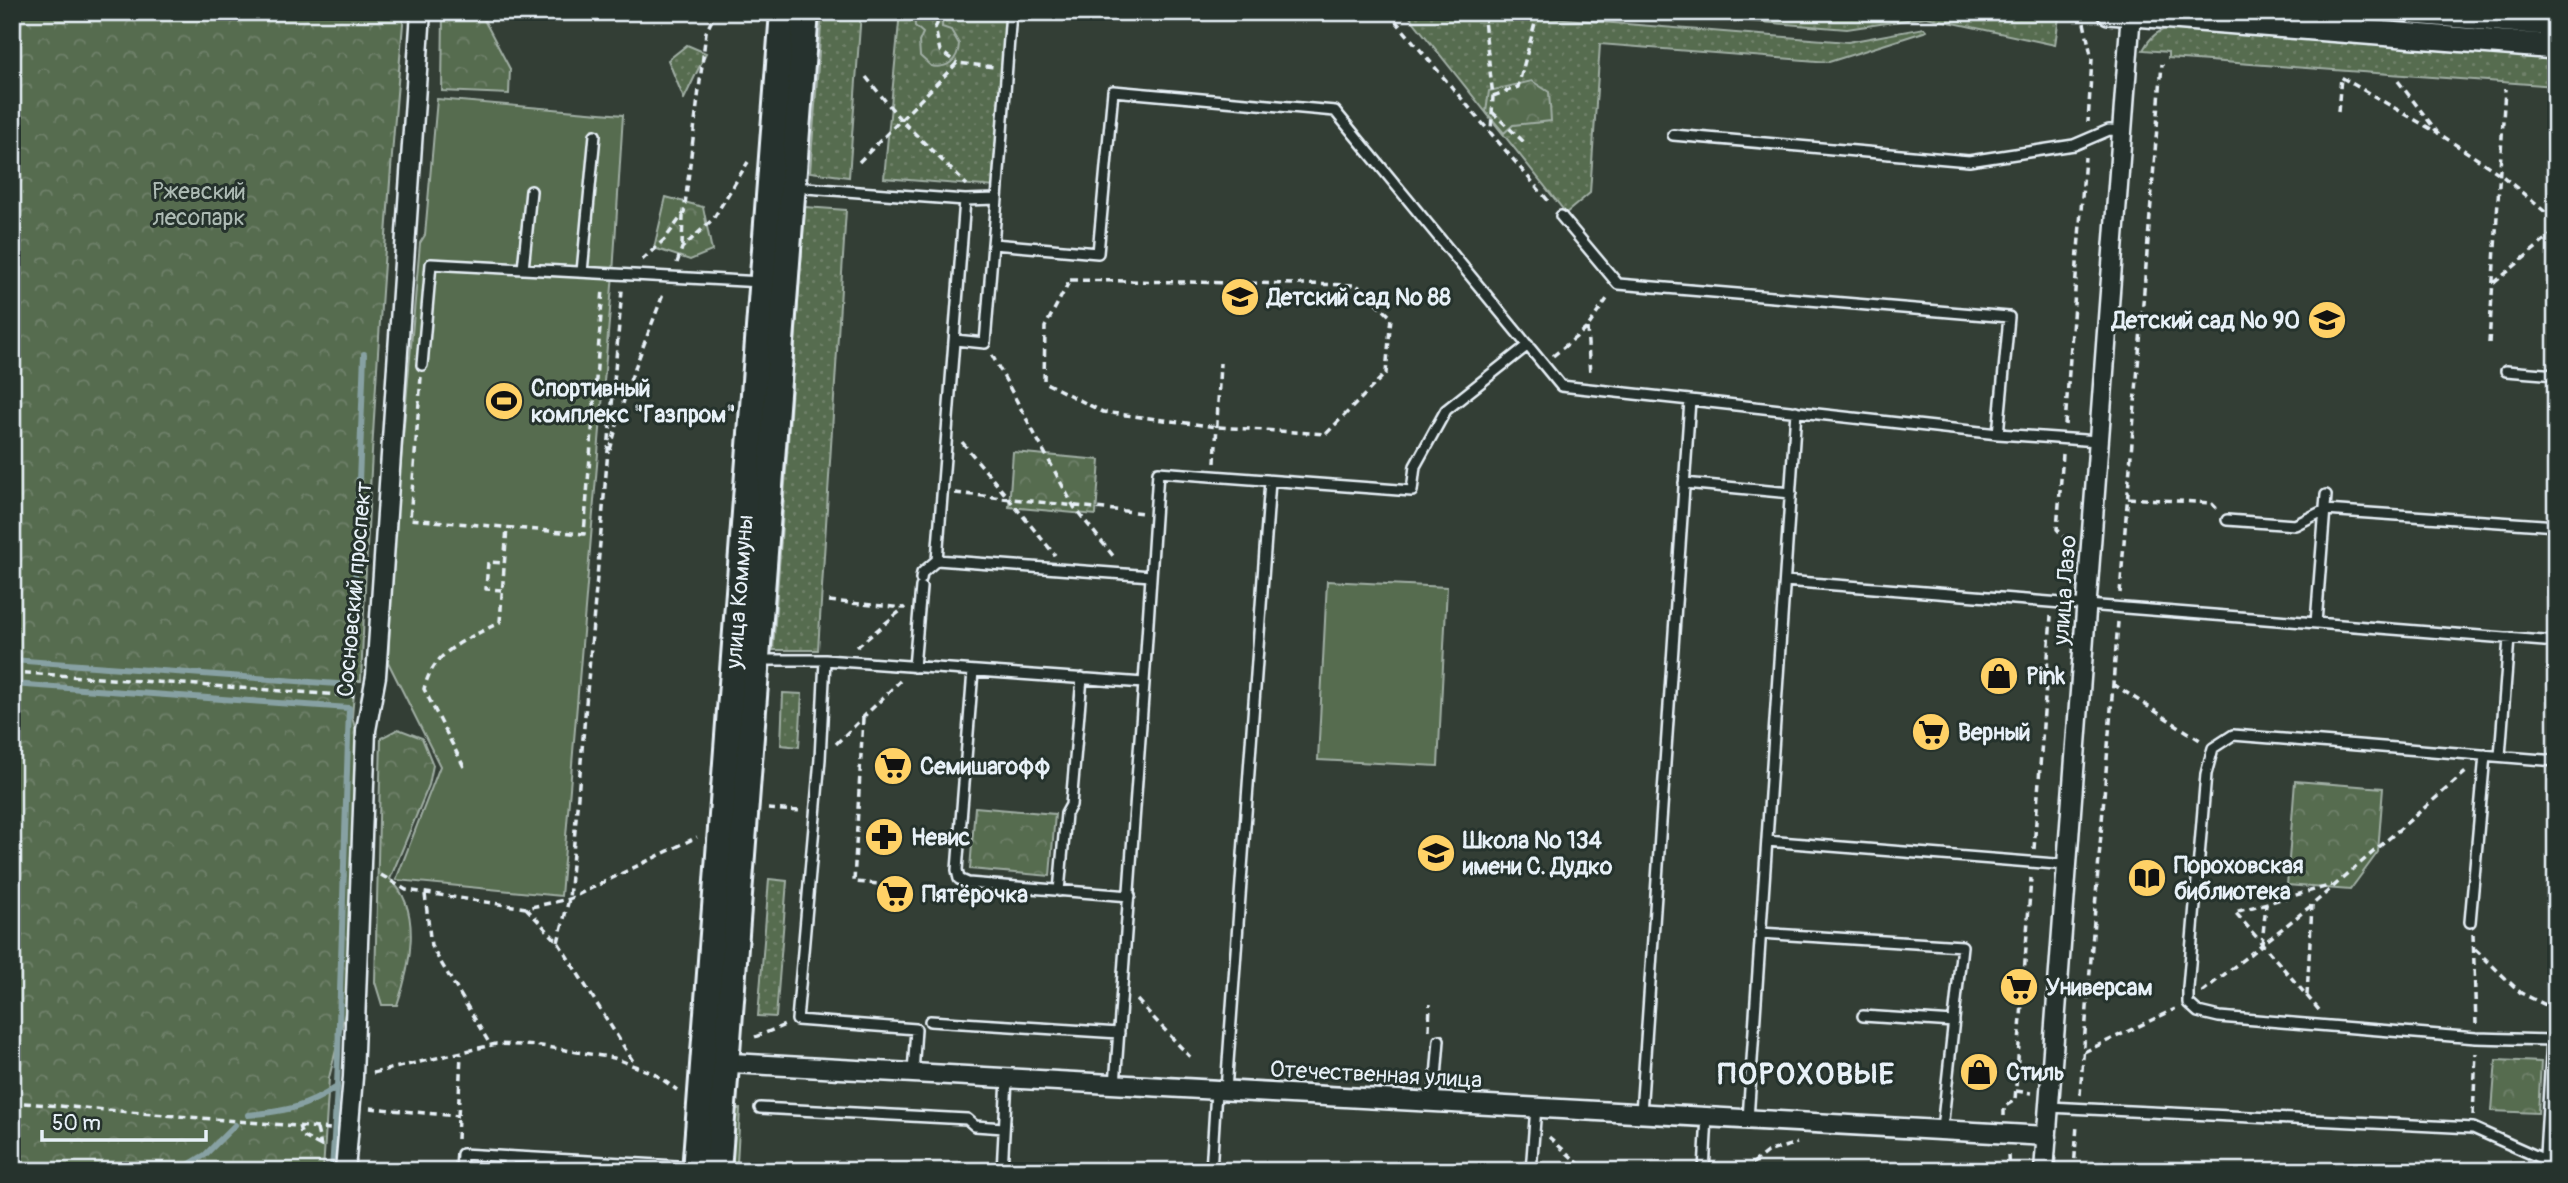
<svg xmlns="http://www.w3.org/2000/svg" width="2568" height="1183" font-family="Pangolin,sans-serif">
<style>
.grass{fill:url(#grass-dots);stroke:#a0aea4;stroke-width:2}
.forest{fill:url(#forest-crowns);stroke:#a0aea4;stroke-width:2}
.pitch{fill:#576c50;stroke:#a0aea4;stroke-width:2}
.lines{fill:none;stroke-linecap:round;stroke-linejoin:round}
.stream{stroke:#87a1a3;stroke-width:6}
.service-casing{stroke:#e8f1f8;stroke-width:14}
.minor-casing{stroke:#e8f1f8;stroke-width:23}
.tertiary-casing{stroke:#e8f1f8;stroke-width:28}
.secondary-casing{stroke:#e8f1f8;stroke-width:30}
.path{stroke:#e8f1f8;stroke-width:3.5;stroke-dasharray:7 5;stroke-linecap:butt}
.service{stroke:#26332d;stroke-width:9}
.minor{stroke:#26332d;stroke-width:18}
.tertiary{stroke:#26332d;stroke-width:23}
.secondary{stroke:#26332d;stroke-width:24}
.labels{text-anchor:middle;stroke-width:6;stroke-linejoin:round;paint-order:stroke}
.park-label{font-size:23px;fill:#aebcb5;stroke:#26332d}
.poi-label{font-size:23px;font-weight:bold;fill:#e8f1f8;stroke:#26332d;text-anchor:start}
.street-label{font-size:23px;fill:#e8f1f8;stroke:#26332d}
.district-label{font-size:30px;font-weight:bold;letter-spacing:2px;fill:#e8f1f8;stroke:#26332d}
</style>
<defs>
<pattern id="grass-dots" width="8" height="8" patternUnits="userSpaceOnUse" patternTransform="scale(1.75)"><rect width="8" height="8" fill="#576c50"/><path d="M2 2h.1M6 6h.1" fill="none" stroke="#6f816a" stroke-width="1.8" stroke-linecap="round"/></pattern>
<pattern id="forest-crowns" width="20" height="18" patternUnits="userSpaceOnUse" patternTransform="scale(1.75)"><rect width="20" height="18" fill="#576c50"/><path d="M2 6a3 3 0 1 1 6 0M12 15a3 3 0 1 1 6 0" fill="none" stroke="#6f816a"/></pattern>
</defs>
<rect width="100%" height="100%" fill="#333e35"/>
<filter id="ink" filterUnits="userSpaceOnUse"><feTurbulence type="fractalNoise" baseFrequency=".0143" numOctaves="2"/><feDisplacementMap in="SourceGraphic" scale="14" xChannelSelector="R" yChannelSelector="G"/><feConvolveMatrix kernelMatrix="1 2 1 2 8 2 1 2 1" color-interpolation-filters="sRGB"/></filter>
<g filter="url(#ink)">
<path class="grass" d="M 822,12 L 861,12 L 849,177 L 810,172 Z
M 900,12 L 1006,12 L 996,187 L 884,178 Z
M 1406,12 L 1478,12 L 1848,42 L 1924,28 L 1927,31 L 1829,62 L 1600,44 L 1590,193 L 1566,213 Z
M 1639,12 L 1999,12 L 2059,17 L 2055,45 L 1926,17 L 1847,29 Z
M 2173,27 L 2556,58 L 2556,86 L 2168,58 L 2168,52 L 2143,50 C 2151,36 2158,30 2173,27 Z
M 687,45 L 706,53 L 684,99 L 668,60 Z
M 805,207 L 846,210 L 818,650 L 773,650 Z
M 783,693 L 802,694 L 799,747 L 781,745 Z
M 769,879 L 787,881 L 776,1017 L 758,1016 Z
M 730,1109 L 740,1109 L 737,1163 L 727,1163 Z"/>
<path class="forest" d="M 12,12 L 404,12 C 384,235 370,457 361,681 L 355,681 L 352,717 L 361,749 L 347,1005 L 329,1078 L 323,1171 L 12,1171 Z
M 443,12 L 480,12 L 510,69 L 509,94 L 442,91 Z
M 914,12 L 943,12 L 942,27 L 951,30 L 959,44 C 958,61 947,69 931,66 L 920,56 L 919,42 L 923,33 L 915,26 Z
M 1532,81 L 1549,92 L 1551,121 L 1513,125 L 1504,133 L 1486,112 L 1489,91 Z
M 666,197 L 703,207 L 712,251 L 690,260 L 654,248 Z
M 1013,452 L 1100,460 L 1096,515 L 1009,507 Z
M 398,729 L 422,738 L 433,765 L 429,785 L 390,879 C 423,909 410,968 397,1005 L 382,1005 L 375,982 L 381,738 Z
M 2295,781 L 2383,788 L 2378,852 L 2350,890 L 2287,885 Z
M 975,807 L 1055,814 L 1050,876 L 970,869 Z
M 2496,1060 L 2541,1062 L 2538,1113 L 2492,1111 Z"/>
<path class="pitch" d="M 437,99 L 623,115 L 613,274 L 561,896 L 396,880 L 440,766 L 388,662 L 395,528 L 420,243 L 425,235 Z
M 1327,581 L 1447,587 L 1438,766 L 1318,760 Z"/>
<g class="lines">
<path class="stream" d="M 12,660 L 351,685 L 364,354
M 12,684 L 349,708 L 337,1087 L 332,1171
M 248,1115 C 286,1111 305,1108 337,1087
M 178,1171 L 205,1155 L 235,1125"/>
<g class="service-casing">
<path id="service" d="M 1673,135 L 1969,161 L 2074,145 L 2109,130 L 2122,131
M 793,187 L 965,200 L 937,560 L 1151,576
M 997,199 L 1011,12
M 965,200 L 997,199 L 993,244 L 1098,253 L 1113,91 L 1335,111 L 1561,386 L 1690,400
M 1561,216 L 1618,284 L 2009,317 L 1998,434 L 1690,400 L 1641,1113
M 523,269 L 531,191
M 582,272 L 595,135
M 955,340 L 985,343 L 993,244
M 422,365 L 431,264 L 762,282
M 2506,371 L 2556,375
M 1998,434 L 2098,441
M 1684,483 L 1791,493
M 2227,520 L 2295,525 L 2325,510 L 2556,526
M 921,579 L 922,573 L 937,560
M 1785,581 L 2556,642
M 2316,623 L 2326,495
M 760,660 L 825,660 L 1144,683 L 1158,472 L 1412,491 L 1415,466 L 1446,410 L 1528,345
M 825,660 L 820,759 L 797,1020 L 916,1029 L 913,1073
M 914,667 L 921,587
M 973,671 L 957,870 L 959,879 L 968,883 L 1130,896
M 2500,756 L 2509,638
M 1767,841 L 2068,865
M 1059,891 L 1066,814 L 1071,805 L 1082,678
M 2470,922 L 2485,755
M 1760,933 L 1962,946 L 1942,1129
M 1863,1016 L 1954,1022
M 930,1021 L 1119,1033
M 2552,1040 L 2476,1038 L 2219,1017 L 2198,1012 L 2188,1003 L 2188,988 L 2206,774 L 2213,748 L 2233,735 L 2556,761
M 1115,1085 L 1144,683
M 1226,1090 L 1270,481
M 1434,1102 L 1439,1040
M 2049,1107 L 2473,1128 L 2545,1160
M 760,1108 L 967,1119 L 975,1126 L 1004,1128
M 1748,1119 L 1796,411
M 718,1167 L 780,1171
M 461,1171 L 462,1154 L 694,1167
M 507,1171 L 509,1157
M 1002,1171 L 1007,1079
M 1211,1171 L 1216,1091
M 1531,1171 L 1536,1107
M 1704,1171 L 1707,1116
M 2544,1171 L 2552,1040 L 2556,1035"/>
</g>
<g class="minor-casing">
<path id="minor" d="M 715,1062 L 2047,1136
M 345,1171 L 353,1077 L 366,730 L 376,676 L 421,12
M 2044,1171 L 2131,12"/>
</g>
<g class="tertiary-casing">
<path id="tertiary" d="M 2109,12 L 2556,47
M 2414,12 L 2556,24"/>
</g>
<g class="secondary-casing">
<g id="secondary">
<path id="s1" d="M 695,1171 L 783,12"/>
<path d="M 718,1171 L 806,12"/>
</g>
</g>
<path class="path" d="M 943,12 L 935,28 L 940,51 L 957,63
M 1388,12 L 1551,204
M 1483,12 L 1493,96 L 1491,132
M 1225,13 L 1225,12
M 12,14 L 15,12
M 1297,20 L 1298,12
M 2084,23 L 2092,59 L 2088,122
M 866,77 L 900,119 L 967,185
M 2398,81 L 2438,133 L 2500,174 L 2556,221
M 1493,96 L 1518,87 L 1538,12
M 1492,112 L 1524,142
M 2338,112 L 2341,77 L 2436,132
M 859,162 L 957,63 L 994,67
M 682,246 L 683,216
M 642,260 L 665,239 L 684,213 L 706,32 L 716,12
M 677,263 L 682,248 L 713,219 L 748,162
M 1070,280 L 1357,285 L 1391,317 L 1386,373 L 1326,434 L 1217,427 L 1103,412 L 1044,382 L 1045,327 Z
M 2494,283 L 2556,231
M 1587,328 L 1590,375
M 2489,343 L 2505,89
M 992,355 L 1074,507 L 1114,557
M 1553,356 L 1587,328 L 1609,296
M 421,377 L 410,519 L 584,534 L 603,289
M 2065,425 L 2085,157
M 962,442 L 1055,555
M 610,450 L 628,386 L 664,292
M 2063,454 L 2057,529 L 2072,546
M 1215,463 L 1220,363
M 955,493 L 1143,513
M 2128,498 L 2211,503 L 2217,509
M 502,590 L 486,589 L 488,562 L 504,563
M 2120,593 L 2162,64
M 829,601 L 904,608
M 857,647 L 905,607
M 12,672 L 355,696
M 2113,684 L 2200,740
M 863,718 L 854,882 L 892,885
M 836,744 L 900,681
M 464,767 L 424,689 C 434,649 467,640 500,622 L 507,527
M 768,809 L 801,811
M 2034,849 L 2051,616
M 381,875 L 406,890 L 526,908 L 569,899 L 697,837
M 425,894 L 431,946 L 491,1046
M 526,908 L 558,942 L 636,1066
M 2473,934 L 2476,1024
M 558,942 L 569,899 L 622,290
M 2262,944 L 2266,904
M 2475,949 L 2521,993 L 2556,1010
M 2202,992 L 2312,905 L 2468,770
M 2307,995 L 2312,905
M 1137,1000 L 1190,1057
M 2319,1010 L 2235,912 L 2332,885
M 1429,1030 L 1430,1004
M 755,1037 L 785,1025
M 2084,1052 L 2175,1009
M 373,1073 L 496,1044 L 541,1046 L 614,1058 L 655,1074 L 677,1090
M 2016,1091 L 2031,1093
M 2080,1095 L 2118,622
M 12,1102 L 331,1129
M 370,1108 L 458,1116
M 2473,1115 L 2476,1053
M 2004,1116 L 2004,1107 L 2015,1100 L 2031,878
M 299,1126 L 302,1136 L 321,1146
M 317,1129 L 321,1146 L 327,1146
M 1549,1137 L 1587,1171
M 457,1139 L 461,1054
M 2008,1155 L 2009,1171
M 1743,1171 L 1767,1152 L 1797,1143
M 2074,1171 L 2077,1124"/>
<use href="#service" class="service"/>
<use href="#minor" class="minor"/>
<use href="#tertiary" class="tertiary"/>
<use href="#secondary" class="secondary"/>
</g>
</g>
<defs>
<g id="school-disc" transform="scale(2.0125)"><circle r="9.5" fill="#ffd166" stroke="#26332d"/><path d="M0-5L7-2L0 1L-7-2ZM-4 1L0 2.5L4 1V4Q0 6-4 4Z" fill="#111"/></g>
<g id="stadium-disc" transform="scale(2.0125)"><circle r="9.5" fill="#ffd166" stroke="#26332d"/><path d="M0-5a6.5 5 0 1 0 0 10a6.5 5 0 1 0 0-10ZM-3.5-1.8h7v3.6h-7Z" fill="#111"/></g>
<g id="shop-disc" transform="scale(2.0125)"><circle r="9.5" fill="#ffd166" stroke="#26332d"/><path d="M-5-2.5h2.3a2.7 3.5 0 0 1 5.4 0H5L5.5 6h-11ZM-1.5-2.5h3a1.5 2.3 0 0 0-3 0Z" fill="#111"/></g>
<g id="supermarket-disc" transform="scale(2.0125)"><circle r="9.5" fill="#ffd166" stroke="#26332d"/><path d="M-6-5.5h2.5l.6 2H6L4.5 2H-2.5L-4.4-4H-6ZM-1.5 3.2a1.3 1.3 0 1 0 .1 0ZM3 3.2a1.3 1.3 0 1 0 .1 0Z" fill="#111"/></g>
<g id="pharmacy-disc" transform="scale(2.0125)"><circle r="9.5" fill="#ffd166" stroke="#26332d"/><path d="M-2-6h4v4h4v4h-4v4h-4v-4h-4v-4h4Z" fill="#111"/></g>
<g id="library-disc" transform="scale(2.0125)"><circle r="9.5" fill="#ffd166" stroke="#26332d"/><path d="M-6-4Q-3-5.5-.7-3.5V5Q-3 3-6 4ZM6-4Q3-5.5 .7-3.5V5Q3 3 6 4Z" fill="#111"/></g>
</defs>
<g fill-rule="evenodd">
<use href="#school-disc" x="1240" y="297"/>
<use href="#school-disc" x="2327" y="320"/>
<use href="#stadium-disc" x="504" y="401"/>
<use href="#shop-disc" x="1999" y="676"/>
<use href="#supermarket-disc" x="1931" y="732"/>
<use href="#supermarket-disc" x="893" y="766"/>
<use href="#pharmacy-disc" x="884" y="837"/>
<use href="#school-disc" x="1436" y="853"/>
<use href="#library-disc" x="2147" y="878"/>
<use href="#supermarket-disc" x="895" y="894"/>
<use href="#supermarket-disc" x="2019" y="987"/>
<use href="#shop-disc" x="1979" y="1072"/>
</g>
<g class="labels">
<g class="park-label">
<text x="199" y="199">Ржевский<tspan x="199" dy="26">лесопарк</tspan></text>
</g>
<g class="poi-label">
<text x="1267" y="305">Детский сад № 88</text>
<text x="2300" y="328" text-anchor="end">Детский сад № 90</text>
<text x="531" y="396">Cпортивный<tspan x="531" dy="26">комплекс "Газпром"</tspan></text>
<text x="2026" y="684">Pink</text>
<text x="1958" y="740">Верный</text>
<text x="920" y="774">Семишагофф</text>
<text x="911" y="845">Невис</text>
<text x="1463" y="848">Школа № 134<tspan x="1463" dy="26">имени С. Дудко</tspan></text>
<text x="2174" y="873">Пороховская<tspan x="2174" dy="26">библиотека</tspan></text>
<text x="922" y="902">Пятёрочка</text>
<text x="2046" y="995">Универсам</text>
<text x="2006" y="1080">Стиль</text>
</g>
<g class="street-label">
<text transform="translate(354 589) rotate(-85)" y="8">Сосновский проспект</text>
<text transform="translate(2064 590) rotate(-86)" y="8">улица Лазо</text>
<text dy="8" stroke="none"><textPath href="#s1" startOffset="581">улица Коммуны</textPath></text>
<text transform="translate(1376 1074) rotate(3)" y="8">Отечественная улица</text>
</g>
<g class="district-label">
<text x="1807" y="1084">ПОРОХОВЫЕ</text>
</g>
</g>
<rect width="2568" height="1183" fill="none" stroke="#26332d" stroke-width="42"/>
<rect x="21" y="21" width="2526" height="1141" fill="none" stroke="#e8f1f8" stroke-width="2.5" filter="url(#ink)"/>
<path d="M42 1130v10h164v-10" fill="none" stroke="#e8f1f8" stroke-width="3.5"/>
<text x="52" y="1130" font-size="21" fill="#e8f1f8" stroke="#26332d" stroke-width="5" paint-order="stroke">50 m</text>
</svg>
